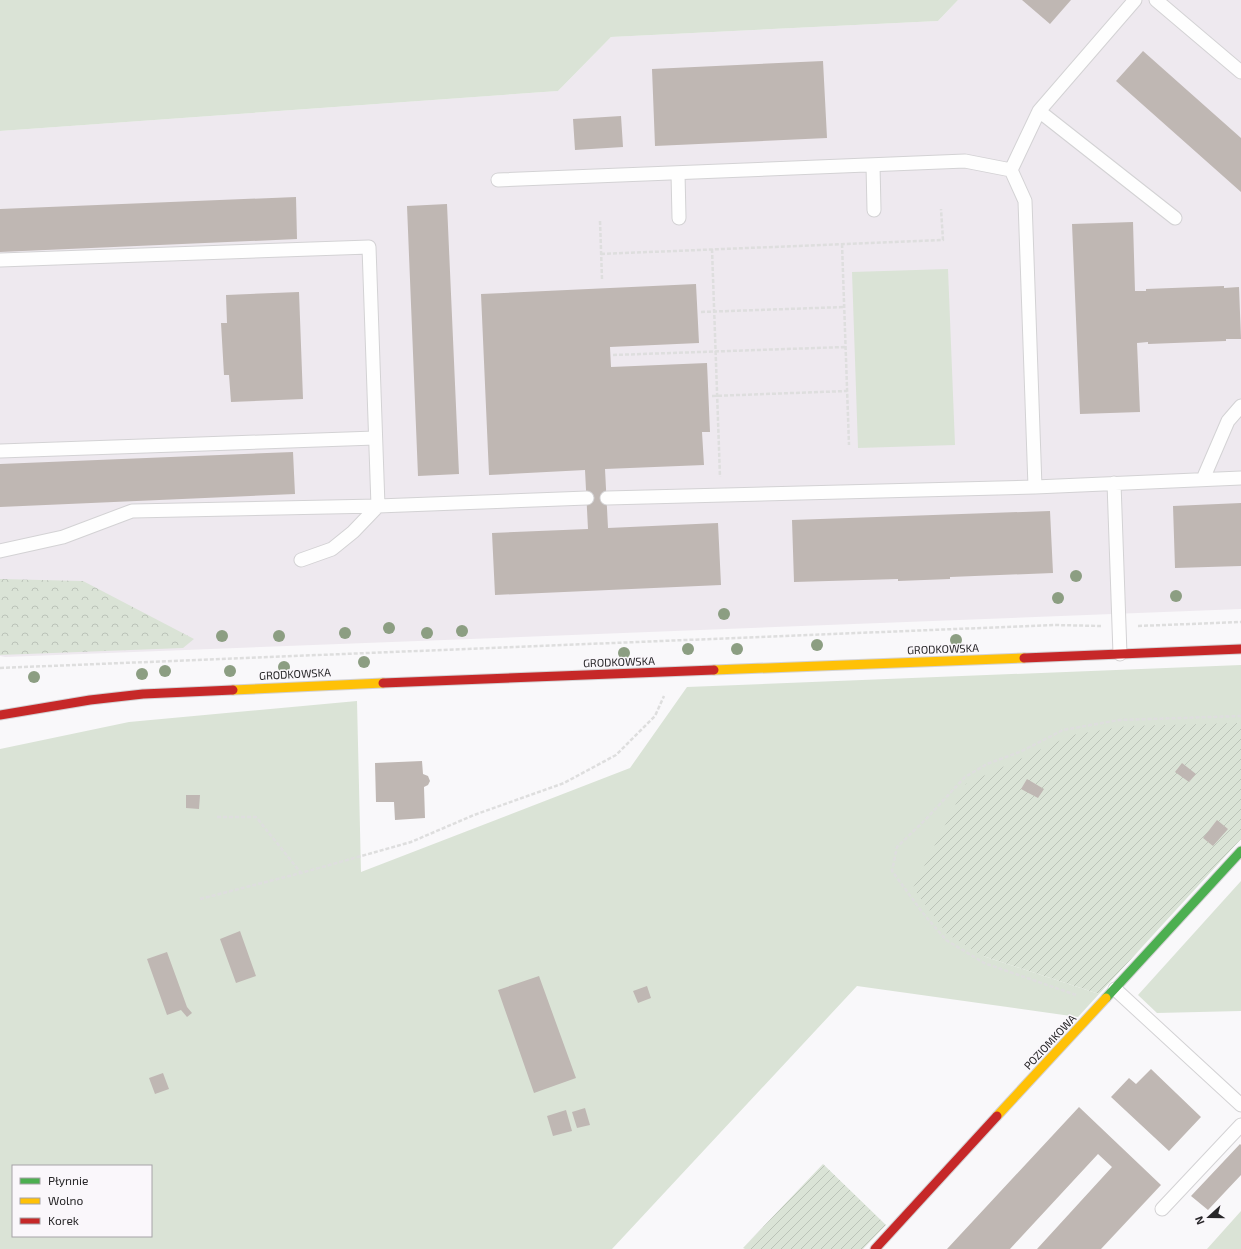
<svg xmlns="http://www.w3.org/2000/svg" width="1241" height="1249" font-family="'Exo 2',sans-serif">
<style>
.built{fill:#eee9ef}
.green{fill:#dae3d6;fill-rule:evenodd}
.forest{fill:url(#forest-crowns)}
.garden{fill:url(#garden-furrows)}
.building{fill:#bfb7b3}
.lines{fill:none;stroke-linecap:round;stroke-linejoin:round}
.lane-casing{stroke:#d3d2d4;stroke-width:15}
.fast-casing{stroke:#d3d2d4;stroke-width:11}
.slow-casing{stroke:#d3d2d4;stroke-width:11}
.jam-casing{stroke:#d3d2d4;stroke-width:11}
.path{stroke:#dedede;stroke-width:2.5;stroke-dasharray:4 2;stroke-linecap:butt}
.lane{stroke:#fefefe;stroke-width:13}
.fast{stroke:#4caf50;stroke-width:9}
.slow{stroke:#ffc107;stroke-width:9}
.jam{stroke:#c62828;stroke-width:9}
.tree{fill:#8c9e82}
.labels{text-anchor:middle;stroke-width:3;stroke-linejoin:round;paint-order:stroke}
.street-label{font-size:11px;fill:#272628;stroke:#faf7fb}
</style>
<defs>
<pattern id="forest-crowns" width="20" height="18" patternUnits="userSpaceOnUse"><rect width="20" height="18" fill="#dae3d6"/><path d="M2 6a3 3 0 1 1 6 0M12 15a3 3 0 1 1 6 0" fill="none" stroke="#bbc3b8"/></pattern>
<pattern id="garden-furrows" width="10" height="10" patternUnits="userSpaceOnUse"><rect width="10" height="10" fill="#dae3d6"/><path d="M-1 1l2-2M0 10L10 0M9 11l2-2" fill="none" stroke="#bbc3b8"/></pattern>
</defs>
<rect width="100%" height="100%" fill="#f9f8fa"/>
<path class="built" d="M 958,0 L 1241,0 L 1241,609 L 5,657 L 0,656 L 0,131 L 558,91 L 611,37 L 938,21 Z"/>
<path class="green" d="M 0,0 L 958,0 L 938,21 L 611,37 L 558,91 L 0,131 Z
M 948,269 L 955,445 L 858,448 L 852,272 Z
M 1241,665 L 1241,723 L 1236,724 L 983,956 L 1099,994 L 1078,1017 L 857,986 L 612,1249 L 0,1249 L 0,749 L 129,722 L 357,701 L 361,872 L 630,768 L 687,687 ZM 13,1166 L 151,1166 L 151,1236 L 13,1236 Z
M 1241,881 L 1241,1011 L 1157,1013 L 1138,995 Z
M 1241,1211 L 1241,1249 L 1207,1249 Z"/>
<path class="forest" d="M 0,579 L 83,581 L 194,639 L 183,648 L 0,655 Z"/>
<path class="garden" d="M 1241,723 L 1241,839 L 1099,994 L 983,956 L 947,934 L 913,888 L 966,784 L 1072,735 L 1127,726 Z
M 823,1164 L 886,1225 L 863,1249 L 745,1249 L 743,1248 Z"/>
<path class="building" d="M 1022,0 L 1071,0 L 1050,24 Z
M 1143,51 L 1241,138 L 1241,192 L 1116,81 Z
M 823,61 L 827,138 L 655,146 L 652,69 Z
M 621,116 L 623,147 L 575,150 L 573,119 Z
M 296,197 L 297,239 L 0,252 L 0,209 Z
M 447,204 L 459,474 L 418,476 L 407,206 Z
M 1133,222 L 1135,291 L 1146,291 L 1146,289 L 1224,286 L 1224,288 L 1239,287 L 1241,339 L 1226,339 L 1226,341 L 1148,344 L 1148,342 L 1137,343 L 1140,412 L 1080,414 L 1072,224 Z
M 696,284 L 699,343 L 610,347 L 611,367 L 707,363 L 710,432 L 702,432 L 704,465 L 605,469 L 608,528 L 718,523 L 721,585 L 495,595 L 492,533 L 588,529 L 585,470 L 489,475 L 481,294 Z
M 299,292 L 303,399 L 231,402 L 229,375 L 224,375 L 221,323 L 227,323 L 226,295 Z
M 293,452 L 295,494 L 0,507 L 0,464 Z
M 1241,503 L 1241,566 L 1175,568 L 1173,506 Z
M 1050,511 L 1053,573 L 950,577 L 950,579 L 898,581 L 898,579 L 794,582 L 792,520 Z
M 422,761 L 423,774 L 428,776 L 430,781 L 428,785 L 424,787 L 425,818 L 395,820 L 394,802 L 376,802 L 375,763 Z
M 1182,763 L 1196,774 L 1189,782 L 1175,772 Z
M 1027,779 L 1044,789 L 1038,798 L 1021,789 Z
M 186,795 L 200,795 L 199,809 L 186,808 Z
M 1217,820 L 1228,829 L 1213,846 L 1203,838 Z
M 240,931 L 256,976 L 236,983 L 220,939 Z
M 167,952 L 187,1007 L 192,1013 L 187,1017 L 181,1010 L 167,1015 L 147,959 Z
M 539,976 L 576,1078 L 534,1093 L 498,990 Z
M 647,986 L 651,998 L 638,1003 L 633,991 Z
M 1151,1069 L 1201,1117 L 1169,1151 L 1111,1097 L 1129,1078 L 1136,1084 Z
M 163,1073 L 169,1089 L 155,1094 L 149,1078 Z
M 1079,1107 L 1161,1185 L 1101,1249 L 1037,1249 L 1112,1167 L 1098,1154 L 1010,1249 L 947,1249 Z
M 585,1108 L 590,1125 L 577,1128 L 572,1112 Z
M 566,1110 L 572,1131 L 553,1136 L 547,1116 Z
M 1240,1144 L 1241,1145 L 1241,1175 L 1208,1210 L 1191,1196 Z"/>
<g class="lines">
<g class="lane-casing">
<path id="lane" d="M 1156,0 L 1241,72
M 1039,111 L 1175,218
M 873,165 L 874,210
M 1011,170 L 1039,111 L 1135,0
M 678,173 L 679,218
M 498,180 L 965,161 L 1011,170 L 1025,201 L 1035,487
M 0,260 L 369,247 L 378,506 L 353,532 L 332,549 L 301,560
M 0,451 L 375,438
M 1203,479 L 1228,421 L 1241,406
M 1114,483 L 1120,654
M 607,498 L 1035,487 L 1241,478
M 0,551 L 63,537 L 132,511 L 378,506 L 587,498
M 1115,989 L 1241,1105
M 1162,1209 L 1241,1125"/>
</g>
<g class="fast-casing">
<path id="fast" d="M 1106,998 L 1241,851"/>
</g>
<g class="slow-casing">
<path id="slow" d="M 714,670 L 1024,658
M 233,690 L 383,683
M 997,1116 L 1106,998"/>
</g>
<g class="jam-casing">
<path id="jam" d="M 1024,658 L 1241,649
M 383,683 L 714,670
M 0,715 L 90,700 L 143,694 L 233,690
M 875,1249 L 997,1116"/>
</g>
<path class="path" d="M 600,221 L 602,279
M 842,244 L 849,445
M 712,249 L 720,477
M 601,254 L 943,240 L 941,209
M 701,312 L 844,307
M 613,355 L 845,347
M 712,396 L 847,391
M 1138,626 L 1241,622
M 0,668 L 1054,625 L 1101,626
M 217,817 L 256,817 L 301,873
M 200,899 L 301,873 L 411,842 L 474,815 L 564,783 L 616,755 L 655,716 L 664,696
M 1076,995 L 984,963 L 946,940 L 922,912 L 892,871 L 897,847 L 926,819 L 965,777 L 987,764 L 1022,751 L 1063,730 L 1119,720 L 1241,716"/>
<use href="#lane" class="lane"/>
<use href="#fast" class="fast"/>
<use href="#slow" class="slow"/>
<use href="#jam" class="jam"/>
</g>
<g class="tree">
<circle cx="1076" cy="576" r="6"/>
<circle cx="1176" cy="596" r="6"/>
<circle cx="1058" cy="598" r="6"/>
<circle cx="724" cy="614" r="6"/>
<circle cx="389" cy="628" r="6"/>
<circle cx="462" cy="631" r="6"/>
<circle cx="345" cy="633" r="6"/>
<circle cx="427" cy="633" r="6"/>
<circle cx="222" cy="636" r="6"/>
<circle cx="279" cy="636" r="6"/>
<circle cx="956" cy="640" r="6"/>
<circle cx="817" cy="645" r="6"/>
<circle cx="688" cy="649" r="6"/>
<circle cx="737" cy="649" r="6"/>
<circle cx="624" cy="653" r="6"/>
<circle cx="364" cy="662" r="6"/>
<circle cx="284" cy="667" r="6"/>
<circle cx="165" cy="671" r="6"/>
<circle cx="230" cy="671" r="6"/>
<circle cx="142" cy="674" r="6"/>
<circle cx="34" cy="677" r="6"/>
</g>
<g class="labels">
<g class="street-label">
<text transform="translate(943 649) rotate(-2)" y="4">GRODKOWSKA</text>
<text transform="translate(619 662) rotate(-2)" y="4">GRODKOWSKA</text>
<text transform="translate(295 674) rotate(-3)" y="4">GRODKOWSKA</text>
<text transform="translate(1050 1042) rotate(-47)" y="4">POZIOMKOWA</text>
</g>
</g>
<rect x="12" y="1165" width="140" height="72" fill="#faf7fb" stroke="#a6a3a7"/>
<rect x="20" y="1178" width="20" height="6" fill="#4caf50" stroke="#a6a3a7"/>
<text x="48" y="1185" font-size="12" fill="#272628">Płynnie</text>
<rect x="20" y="1198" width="20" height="6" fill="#ffc107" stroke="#a6a3a7"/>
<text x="48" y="1205" font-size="12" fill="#272628">Wolno</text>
<rect x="20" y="1218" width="20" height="6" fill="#c62828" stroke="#a6a3a7"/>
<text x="48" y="1225" font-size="12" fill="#272628">Korek</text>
<g transform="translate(1209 1217) rotate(249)" stroke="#faf7fb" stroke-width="3" paint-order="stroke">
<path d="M0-3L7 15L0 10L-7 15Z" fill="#272628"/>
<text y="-6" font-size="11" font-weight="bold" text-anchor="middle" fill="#272628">N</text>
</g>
</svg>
